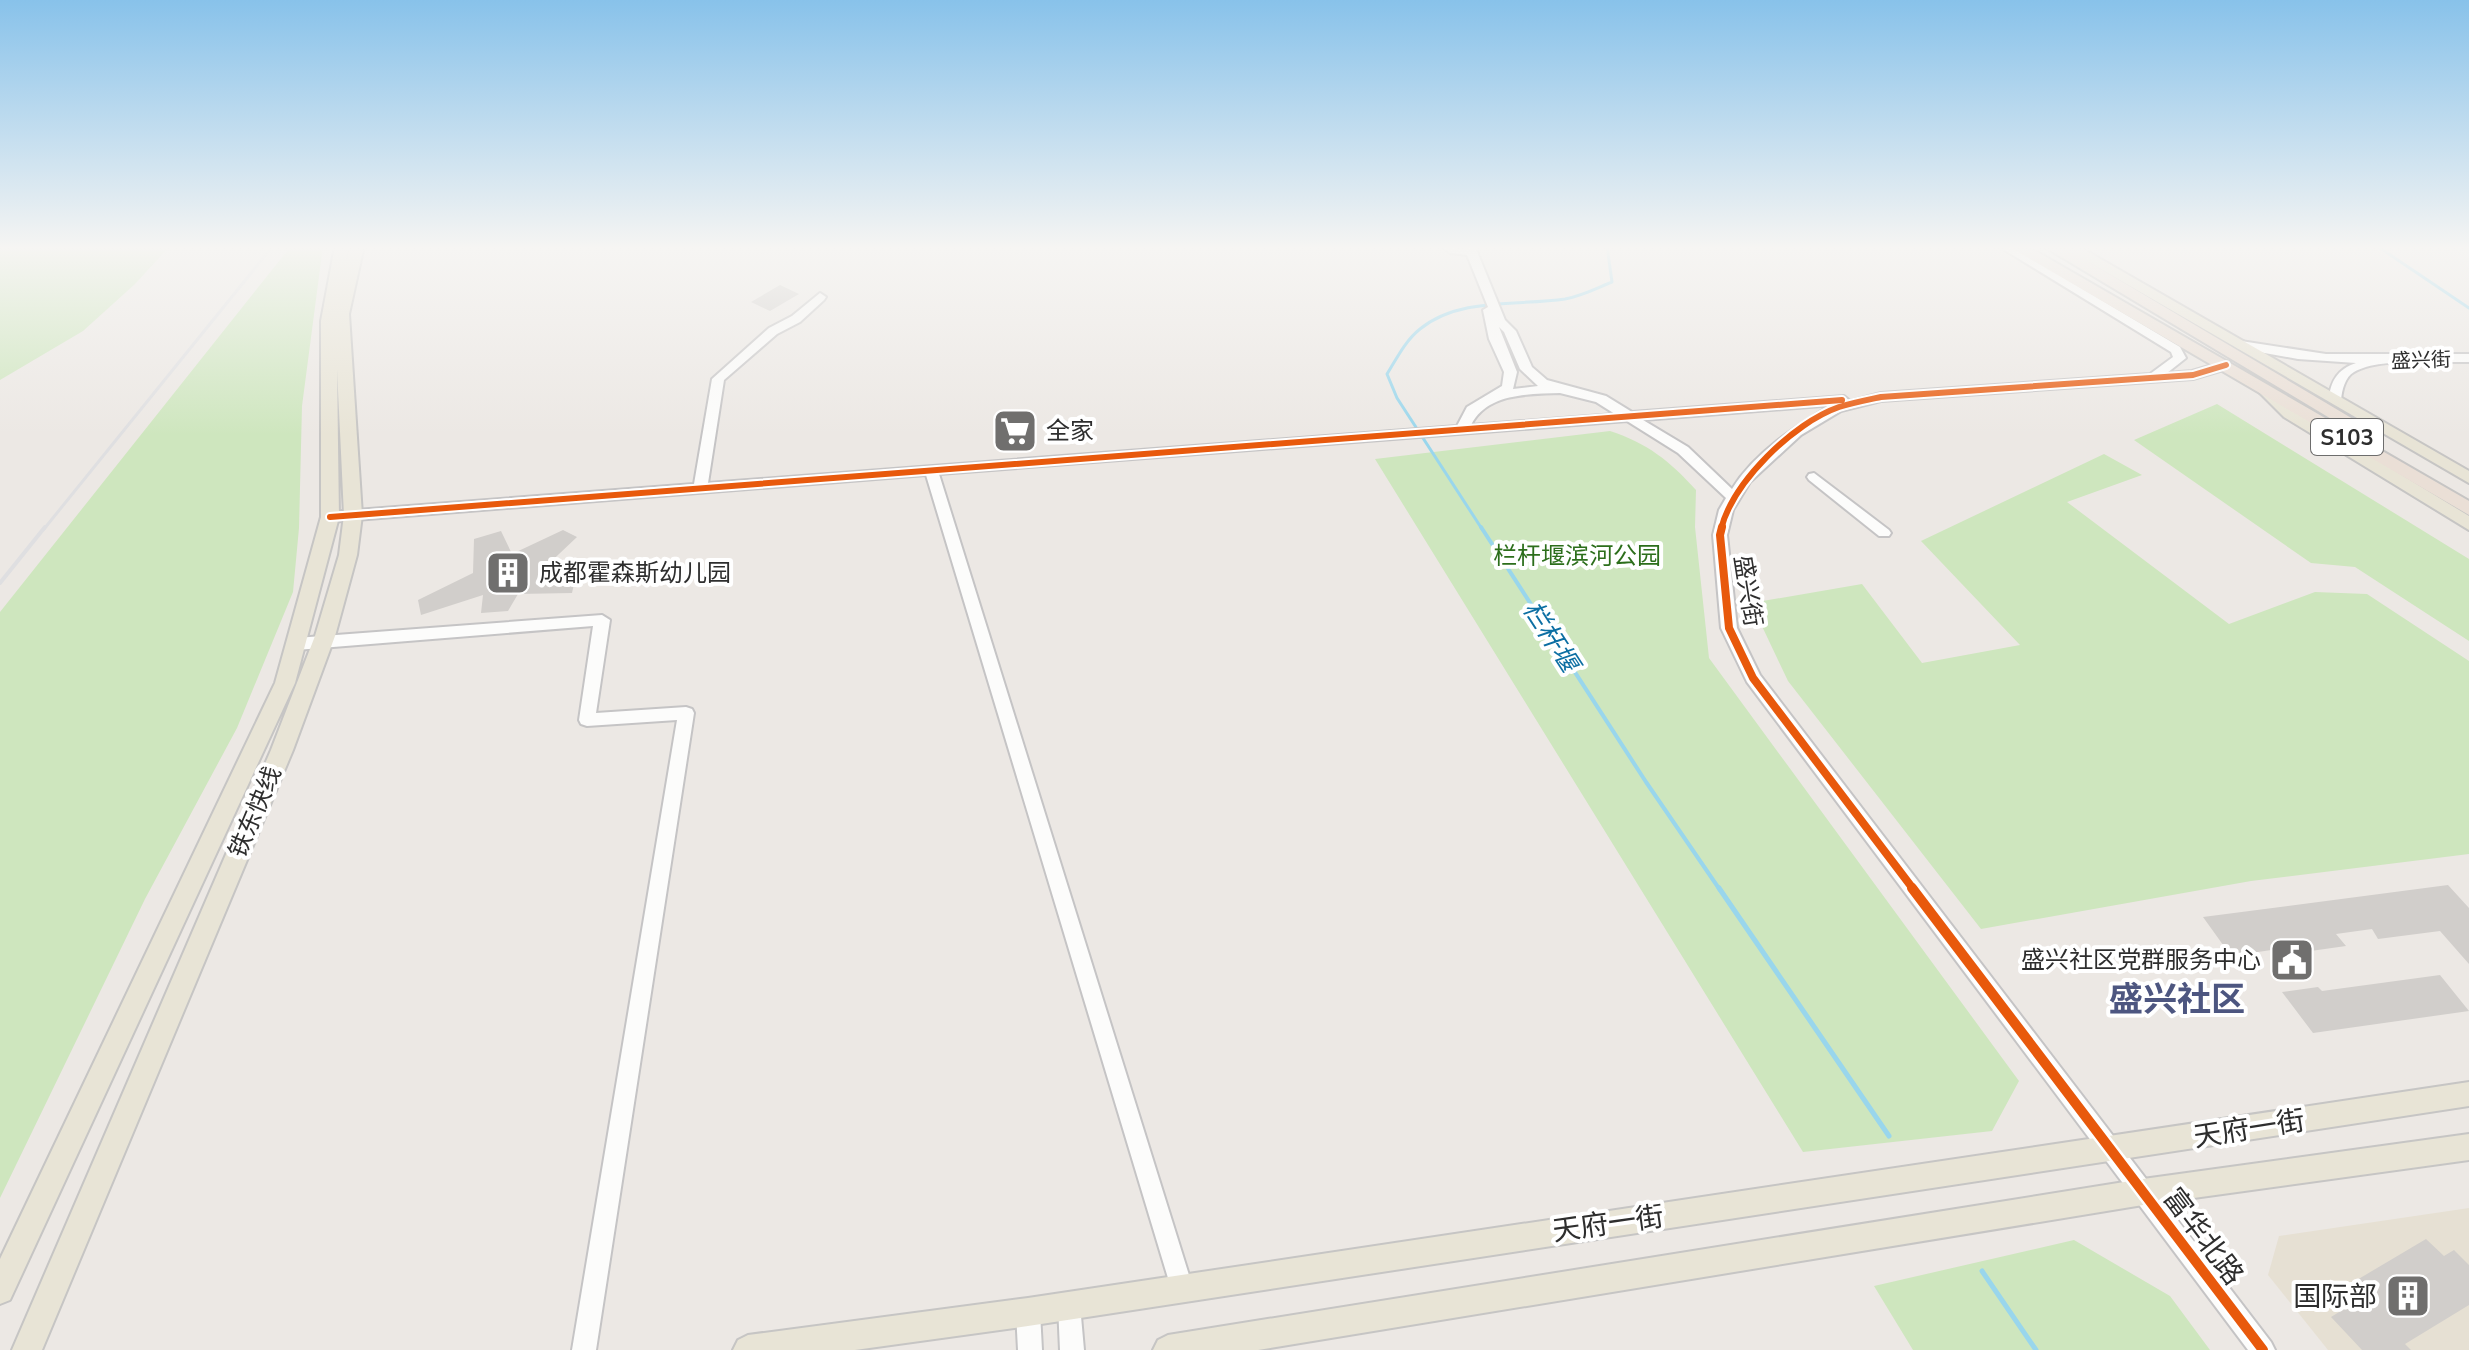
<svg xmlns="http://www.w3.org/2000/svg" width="2469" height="1350" font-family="'Nunito Sans','Noto Sans SC',sans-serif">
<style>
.education{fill:#e6e0d3}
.green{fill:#cee6be}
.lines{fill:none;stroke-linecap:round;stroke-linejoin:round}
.stream-far2{stroke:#99d6ec;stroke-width:3}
.stream-far1{stroke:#99d6ec;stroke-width:4}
.stream{stroke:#99d6ec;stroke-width:5}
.building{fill:#d1cecb}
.minor-casing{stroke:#c5c4c5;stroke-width:4}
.major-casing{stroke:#c6c5c4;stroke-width:4}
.highway-casing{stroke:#c6c5c4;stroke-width:4}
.minor{fill:#fcfcfb;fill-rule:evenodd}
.major{fill:#e8e4d6;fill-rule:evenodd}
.highway{fill:#eadfd6;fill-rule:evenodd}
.rail-far1{stroke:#dfdfe1;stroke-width:3}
.rail{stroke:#dfdfe1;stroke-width:4}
.cycleway-far2-casing{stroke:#fff;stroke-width:10}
.cycleway-far1-casing{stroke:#fff;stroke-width:13}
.cycleway-casing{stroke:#fff;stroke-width:15}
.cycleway-far2{stroke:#e8590c;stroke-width:6}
.cycleway-far1{stroke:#e8590c;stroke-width:8}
.cycleway{stroke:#e8590c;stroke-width:10}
.labels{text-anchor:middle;stroke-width:8;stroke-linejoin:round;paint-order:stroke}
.far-street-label{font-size:20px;fill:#2e2e2e;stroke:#fff}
.shield{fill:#fff;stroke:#6d6d6d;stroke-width:2}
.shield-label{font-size:22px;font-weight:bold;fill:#2e2e2e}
.poi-label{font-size:24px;fill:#2e2e2e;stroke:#fff;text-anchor:start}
.park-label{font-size:24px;fill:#2c6e1b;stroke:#fff}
.street-label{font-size:24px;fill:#2e2e2e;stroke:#fff}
.water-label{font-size:26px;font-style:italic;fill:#0d6fa3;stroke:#fff}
.near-street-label{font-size:28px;fill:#2e2e2e;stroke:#fff}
.near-poi-label{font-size:28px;fill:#2e2e2e;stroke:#fff;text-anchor:end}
.near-quarter-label{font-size:34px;font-weight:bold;fill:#4d5680;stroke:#fff}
</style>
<rect width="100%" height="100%" fill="#ece8e4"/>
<path class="education" d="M 2469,1208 L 2469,1350 L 2328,1350 L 2268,1275 L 2279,1236 Z"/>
<path class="green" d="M 0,246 L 170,246 L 135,284 L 83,331 L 0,380 Z
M 291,246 L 323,246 L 302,406 L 299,528 L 293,592 L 237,728 L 145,899 L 0,1198 L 0,612 Z
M 2217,404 L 2469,559 L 2469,641 L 2355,567 L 2311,563 L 2134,440 Z
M 1610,431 C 1647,443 1670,461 1696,490 L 1695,527 L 1709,658 L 2019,1081 L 1992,1131 L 1803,1152 L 1375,459 Z
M 2104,454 L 2142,475 L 2067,502 L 2229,624 L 2315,592 L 2367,594 L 2469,661 L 2469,854 L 2251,881 L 1981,929 L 1788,681 L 1751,603 L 1862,584 L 1922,663 L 2020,645 L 1921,541 Z
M 2074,1240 L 2170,1296 L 2210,1350 L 1913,1350 L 1874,1286 Z"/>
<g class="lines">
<path class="stream-far2" d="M 2377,246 L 2469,308
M 1482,529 L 1397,398 L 1387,374 C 1397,358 1405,341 1420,329 C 1459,297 1518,306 1565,299 C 1582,296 1597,288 1612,282 L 1607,246"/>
<path class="stream-far1" d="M 1481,527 L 1646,782 L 1720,890"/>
<path class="stream" d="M 1719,888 L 1889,1136
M 1982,1271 L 2036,1350"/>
</g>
<path class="building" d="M 780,285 L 799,294 L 770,311 L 751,302 Z
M 563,530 L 577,537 L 540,572 L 576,575 L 572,593 L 518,594 L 508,611 L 481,613 L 483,595 L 421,615 L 418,600 L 473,573 L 474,539 L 501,531 L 512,554 Z
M 2448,885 L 2469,908 L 2469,964 L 2440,931 L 2378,939 L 2372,929 L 2336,934 L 2346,946 L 2282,955 L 2278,949 L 2231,956 L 2203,917 Z
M 2440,975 L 2469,1011 L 2313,1033 L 2282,992 L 2318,987 L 2322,991 Z
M 2426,1239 L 2444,1256 L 2454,1250 L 2469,1265 L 2469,1305 L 2405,1344 L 2411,1350 L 2362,1350 L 2331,1317 L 2354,1303 L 2340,1290 Z"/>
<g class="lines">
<g class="minor-casing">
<path id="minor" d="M 1442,246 L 1461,249 L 1478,246 L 1476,249 L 1505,320 L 1516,331 L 1532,367 L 1547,380 L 1606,396 L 1632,412 L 1844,396 L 1850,401 L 1881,393 L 2150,374 L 2173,357 L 2171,352 L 1998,246 L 2010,246 L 2180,347 L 2186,358 L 2167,373 L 2192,371 L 2226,361 L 2230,362 L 2230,368 L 2193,379 L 1881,401 L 1841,411 L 1801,435 L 1750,482 L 1733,510 L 1727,535 L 1737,628 L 1760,675 L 2271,1342 L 2275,1350 L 2248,1350 L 1747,682 L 1721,628 L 1713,535 L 1719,510 L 1726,498 L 1678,453 L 1627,421 L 939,474 L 1193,1288 L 1190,1296 L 1182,1299 L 1174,1296 L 1171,1288 L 926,475 L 330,522 L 323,517 L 330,512 L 694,484 L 712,379 L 769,328 L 792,316 L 820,293 L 826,297 L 824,300 L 800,322 L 777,334 L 724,380 L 708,483 L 1457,426 L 1467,407 L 1502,386 L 1504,372 L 1489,339 L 1483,310 L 1488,307 L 1467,255 L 1450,253 ZM 1499,327 L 1504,332 L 1520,369 L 1538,386 L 1513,389 L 1517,372 ZM 1560,393 L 1596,402 L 1615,414 L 1471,425 C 1487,393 1529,394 1560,393 ZM 1831,405 C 1795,427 1755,452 1732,489 L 1688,447 L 1643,420 L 1834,405 Z
M 2241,341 L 2326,354 L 2469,354 L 2469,362 C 2439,363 2378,357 2354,372 C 2345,377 2342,390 2341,400 L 2335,404 L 2329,400 C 2330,381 2338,369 2356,363 L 2298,359 L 2237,348 L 2237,342 Z
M 1814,473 L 1889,530 L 1891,533 L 1889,536 L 1879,536 L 1809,480 L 1807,477 L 1809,474 Z
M 602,615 L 610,620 L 596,713 L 686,707 L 692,709 L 694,713 L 596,1350 L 572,1350 L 677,720 L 587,726 L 581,724 L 579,720 L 593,626 L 296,650 L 288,644 L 296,638 Z
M 1069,1294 L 1077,1297 L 1080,1305 L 1084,1350 L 1060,1350 L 1058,1305 L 1061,1297 Z
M 1028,1300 L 1036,1304 L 1040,1312 L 1042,1350 L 1018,1350 L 1016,1312 L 1020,1304 Z"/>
</g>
<g class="major-casing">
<path id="major" d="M 335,246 L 349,246 L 346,262 L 350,246 L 364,246 L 349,314 L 362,515 L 357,555 L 335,636 L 293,750 L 42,1350 L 12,1350 L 271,750 L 315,636 L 339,555 L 344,515 L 337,369 L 339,517 L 295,683 L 10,1300 L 0,1304 L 0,1259 L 275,683 L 321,517 L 321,321 Z
M 2061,246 L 2078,246 L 2469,471 L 2469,483 Z
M 2267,387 L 2273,389 L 2296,411 L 2469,516 L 2469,530 L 2284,417 L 2259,392 Z
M 2469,1082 L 2469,1106 L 1028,1326 L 855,1350 L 733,1350 L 738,1340 L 748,1335 L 1028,1298 Z
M 2469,1134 L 2469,1160 L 2143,1205 L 1258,1350 L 1153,1350 L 1158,1340 L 1168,1335 L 2143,1179 Z"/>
</g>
<g class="highway-casing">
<path id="highway" d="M 2008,246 L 2027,246 L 2469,501 L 2469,515 Z
M 2043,246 L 2062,246 L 2353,419 L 2344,424 L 2338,423 Z"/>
</g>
<use href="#minor" class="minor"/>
<use href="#major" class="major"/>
<use href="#highway" class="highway"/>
<path class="rail-far1" d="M 44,529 L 273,246"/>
<path class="rail" d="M 0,583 L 45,527"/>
<g class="cycleway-far2-casing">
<path id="cycleway-far2" d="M 330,517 L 1842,400
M 1721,529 C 1733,482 1793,423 1839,407 C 1852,403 1867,400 1881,397 L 2193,375 L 2226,365"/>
</g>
<g class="cycleway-far1-casing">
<path id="cycleway-far1" d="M 1722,527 L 1720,535 L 1729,628 L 1753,678 L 1914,890"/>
</g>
<g class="cycleway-casing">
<path id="cycleway" d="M 1912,888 L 2263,1350"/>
</g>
<use href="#cycleway-far2" class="cycleway-far2"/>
<use href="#cycleway-far1" class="cycleway-far1"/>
<use href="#cycleway" class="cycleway"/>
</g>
<linearGradient id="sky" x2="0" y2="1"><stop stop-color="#88c2ea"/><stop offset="0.57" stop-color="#f6f5f3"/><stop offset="1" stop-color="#f6f5f3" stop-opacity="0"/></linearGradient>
<rect width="2469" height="435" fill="url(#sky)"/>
<defs>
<g id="supermarket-square" transform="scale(2.3)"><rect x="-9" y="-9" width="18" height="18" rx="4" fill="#706f6e" stroke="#fff"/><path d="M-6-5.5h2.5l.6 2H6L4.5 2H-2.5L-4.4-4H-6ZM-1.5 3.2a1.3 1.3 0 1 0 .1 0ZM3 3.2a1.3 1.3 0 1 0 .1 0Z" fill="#fff"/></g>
<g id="building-square" transform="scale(2.3)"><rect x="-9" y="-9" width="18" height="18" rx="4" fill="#706f6e" stroke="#fff"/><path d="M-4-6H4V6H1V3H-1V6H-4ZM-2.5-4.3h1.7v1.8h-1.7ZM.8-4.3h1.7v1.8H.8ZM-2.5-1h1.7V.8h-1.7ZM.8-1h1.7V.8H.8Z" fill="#fff"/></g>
<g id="civic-square" transform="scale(2.3)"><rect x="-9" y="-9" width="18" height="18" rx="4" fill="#706f6e" stroke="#fff"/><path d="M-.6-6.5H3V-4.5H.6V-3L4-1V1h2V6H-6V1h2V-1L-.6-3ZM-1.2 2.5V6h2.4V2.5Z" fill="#fff"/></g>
</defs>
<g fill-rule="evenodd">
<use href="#supermarket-square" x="1015" y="431"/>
<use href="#building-square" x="508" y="573"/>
<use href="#civic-square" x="2292" y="960"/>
<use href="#building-square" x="2408" y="1296"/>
</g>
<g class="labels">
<g class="far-street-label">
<text transform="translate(2421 360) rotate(-2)" y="7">盛兴街</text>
</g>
<rect class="shield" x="2311" y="419" width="72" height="36" rx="6"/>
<g class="shield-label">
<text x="2347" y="445">S103</text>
</g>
<g class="poi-label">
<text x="1046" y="439">全家</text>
<text x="539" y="581">成都霍森斯幼儿园</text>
<text x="2261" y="968" text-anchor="end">盛兴社区党群服务中心</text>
</g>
<g class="park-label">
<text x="1577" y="564">栏杆堰滨河公园</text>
</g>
<g class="street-label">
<text transform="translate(1748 591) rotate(81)" y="8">盛兴街</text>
<text transform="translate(255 812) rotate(-67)" y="8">铁东快线</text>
</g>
<g class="water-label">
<text transform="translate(1551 636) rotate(57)" y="9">栏杆堰</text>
</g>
<g class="near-street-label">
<text transform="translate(2249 1128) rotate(-9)" y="10">天府一街</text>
<text transform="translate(1608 1223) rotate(-8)" y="10">天府一街</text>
<text transform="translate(2204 1236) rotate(53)" y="10">富华北路</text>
</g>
<g class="near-poi-label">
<text x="2377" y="1306">国际部</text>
</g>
<g class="near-quarter-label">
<text x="2177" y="1011">盛兴社区</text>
</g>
</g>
</svg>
